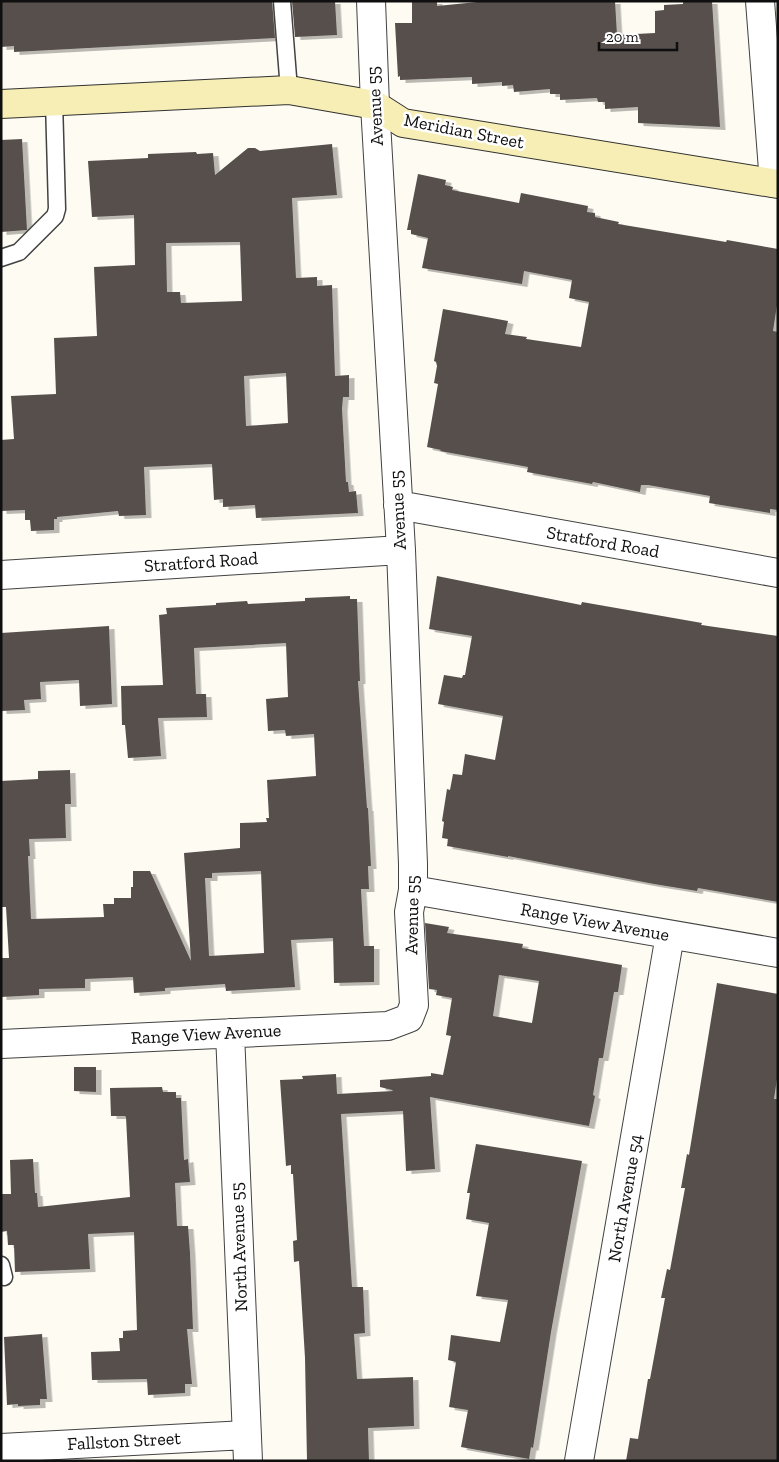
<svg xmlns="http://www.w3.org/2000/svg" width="779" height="1462" font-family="'Zilla Slab',serif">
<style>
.building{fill:#56504c;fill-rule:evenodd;filter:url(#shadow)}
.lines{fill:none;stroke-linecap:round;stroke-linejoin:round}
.lane-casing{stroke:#424242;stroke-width:19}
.street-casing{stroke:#424242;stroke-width:30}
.secondary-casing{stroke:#313131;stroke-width:30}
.lane{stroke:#fff;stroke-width:16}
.street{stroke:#fff;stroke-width:28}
.secondary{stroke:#f6eeb4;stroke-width:28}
.labels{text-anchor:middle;stroke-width:5;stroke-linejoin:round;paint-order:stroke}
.street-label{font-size:18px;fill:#0f0f0f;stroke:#fff}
</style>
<defs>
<filter id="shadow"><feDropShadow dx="5.5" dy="3" stdDeviation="0" flood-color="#0004"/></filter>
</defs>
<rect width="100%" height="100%" fill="#fdfbf2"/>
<path class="building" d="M 1,1 L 272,1 L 275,38 L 14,52 L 14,46 L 1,47 Z
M 292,1 L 335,1 L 337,35 L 295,37 Z
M 412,1 L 437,1 L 437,6 L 487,1 L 615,1 L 617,35 L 655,33 L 655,11 L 664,10 L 664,5 L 683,4 L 683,1 L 712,1 L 720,127 L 638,123 L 638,107 L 605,109 L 605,102 L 598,102 L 597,98 L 560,100 L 560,94 L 550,94 L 550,89 L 514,92 L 513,85 L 502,86 L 502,82 L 472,84 L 472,77 L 400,80 L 400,76 L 398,77 L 395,23 L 412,23 Z
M 22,139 L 27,230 L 1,232 L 1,140 Z
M 332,144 L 337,195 L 292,198 L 296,278 L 317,277 L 317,286 L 332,285 L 335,376 L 349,375 L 349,397 L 343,397 L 342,409 L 346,482 L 348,482 L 349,492 L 356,491 L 358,513 L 256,518 L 255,505 L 223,507 L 223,499 L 214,500 L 212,464 L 144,467 L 146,515 L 119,516 L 118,511 L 57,517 L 57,519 L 54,519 L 54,530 L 31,531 L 30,520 L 25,520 L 25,510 L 1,511 L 1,440 L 14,439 L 11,396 L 56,394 L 54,338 L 97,336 L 94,267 L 135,265 L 134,215 L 92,217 L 88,161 L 148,158 L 148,154 L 196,152 L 197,154 L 213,153 L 215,175 L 248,148 L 255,148 L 260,151 ZM 240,242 L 242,301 L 181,303 L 180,292 L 167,292 L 166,243 ZM 286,373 L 288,423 L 246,426 L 244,376 Z
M 418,174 L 446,180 L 445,185 L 453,187 L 452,190 L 519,203 L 521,193 L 588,206 L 587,212 L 595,213 L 595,217 L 619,222 L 618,224 L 726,242 L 727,240 L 778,249 L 778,299 L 773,331 L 778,332 L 778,510 L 770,509 L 770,513 L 709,503 L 710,496 L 648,485 L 641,485 L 640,492 L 593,482 L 592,484 L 527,472 L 528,467 L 440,451 L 441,450 L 427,447 L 438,384 L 434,383 L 437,366 L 436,362 L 434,361 L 443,309 L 508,321 L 505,334 L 527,337 L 526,339 L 581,347 L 589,302 L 569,298 L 572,280 L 524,271 L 522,284 L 422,268 L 428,238 L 411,234 L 411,230 L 407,230 Z
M 437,576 L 581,605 L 582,602 L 702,623 L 701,625 L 778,636 L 778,902 L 698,888 L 697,891 L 654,884 L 508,856 L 508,857 L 447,846 L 448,839 L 442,838 L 444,822 L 442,821 L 447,789 L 450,790 L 453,774 L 462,775 L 465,754 L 495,760 L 503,716 L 438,704 L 444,675 L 462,678 L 463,675 L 465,675 L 472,636 L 429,629 Z
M 350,596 L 350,599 L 357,599 L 360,681 L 358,681 L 367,808 L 368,808 L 371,866 L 368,866 L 369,889 L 361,889 L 364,946 L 374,946 L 374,982 L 334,983 L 333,938 L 291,940 L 295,987 L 226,991 L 225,984 L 165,988 L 165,991 L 134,993 L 133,977 L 85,979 L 85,988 L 39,989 L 39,995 L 1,997 L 1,958 L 9,958 L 6,907 L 1,907 L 1,781 L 38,779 L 38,771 L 70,770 L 71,804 L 65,804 L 66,838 L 29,839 L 30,856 L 28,856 L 31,919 L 104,917 L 103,904 L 114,904 L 114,898 L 131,898 L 131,887 L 133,887 L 133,871 L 150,871 L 191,961 L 184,853 L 240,848 L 240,823 L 267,822 L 266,818 L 269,818 L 267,780 L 316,776 L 314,734 L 286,736 L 285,730 L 268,731 L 266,699 L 288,697 L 286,643 L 194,648 L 196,694 L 206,694 L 207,717 L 158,718 L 161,756 L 128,758 L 125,725 L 122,725 L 121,686 L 163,685 L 159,615 L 167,614 L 166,608 L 216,605 L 216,603 L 247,601 L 248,604 L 305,601 L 305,598 ZM 261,871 L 264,953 L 209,956 L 205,878 L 212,878 L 212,873 Z
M 109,626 L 112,704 L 80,706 L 79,680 L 40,682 L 41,699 L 24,700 L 25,710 L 1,711 L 1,633 Z
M 425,923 L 449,927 L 447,933 L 523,944 L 522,948 L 622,965 L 618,992 L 614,992 L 603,1058 L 599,1058 L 593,1095 L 595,1096 L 589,1126 L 430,1097 L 435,1169 L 406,1171 L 403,1111 L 341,1114 L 352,1287 L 363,1287 L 365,1333 L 354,1334 L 357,1379 L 413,1377 L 414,1426 L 368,1428 L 369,1461 L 307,1461 L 305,1358 L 300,1276 L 299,1261 L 294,1262 L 293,1241 L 297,1240 L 293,1174 L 291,1174 L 291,1165 L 286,1166 L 280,1080 L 303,1079 L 302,1076 L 336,1074 L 337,1094 L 393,1091 L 392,1090 L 380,1087 L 380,1080 L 431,1076 L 431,1073 L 443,1075 L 451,1036 L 446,1035 L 452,998 L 436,995 L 437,990 L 429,989 ZM 499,975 L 539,981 L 532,1023 L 493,1016 Z
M 717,983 L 778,994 L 778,1072 L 774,1099 L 778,1099 L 778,1461 L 626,1461 L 630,1438 L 638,1439 L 648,1379 L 650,1379 L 665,1298 L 661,1298 L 667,1269 L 670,1270 L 685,1188 L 681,1188 L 687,1154 L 689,1155 Z
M 74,1067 L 96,1067 L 96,1092 L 74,1091 Z
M 162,1087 L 163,1092 L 176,1092 L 176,1098 L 181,1098 L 184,1160 L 188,1159 L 190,1182 L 175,1183 L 177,1226 L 188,1226 L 190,1253 L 193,1329 L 187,1329 L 192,1384 L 185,1384 L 185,1393 L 148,1395 L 147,1379 L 92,1380 L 91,1352 L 120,1351 L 119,1338 L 123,1338 L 123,1331 L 137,1330 L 134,1232 L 88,1234 L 90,1269 L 15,1272 L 14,1245 L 8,1245 L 7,1231 L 1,1232 L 1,1194 L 11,1194 L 10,1160 L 33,1159 L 35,1193 L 37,1193 L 38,1207 L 130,1197 L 126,1117 L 125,1116 L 111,1116 L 110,1088 Z
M 476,1144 L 582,1161 L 551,1332 L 533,1448 L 531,1447 L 529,1459 L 461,1447 L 468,1410 L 449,1407 L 456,1362 L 448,1360 L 451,1335 L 500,1342 L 508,1300 L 476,1296 L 489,1223 L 466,1219 L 470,1193 L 467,1193 Z
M 42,1334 L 47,1399 L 40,1399 L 40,1405 L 18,1406 L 18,1404 L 7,1405 L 4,1337 Z"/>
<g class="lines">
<g class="lane-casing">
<path id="lane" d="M 282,1 L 289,90
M 1,258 L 19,252 L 55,216 L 57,209 L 54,101
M 1,1265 L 4,1277"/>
</g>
<g class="street-casing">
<path id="street" d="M 760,1 L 774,183
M 398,505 L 778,573
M 1,575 L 401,550
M 413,890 L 778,953
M 230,1033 L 248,1461
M 1,1044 L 388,1026 L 409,1018 L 414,1005 L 409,912 L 413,890 L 413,864 L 401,550 L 375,105 L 371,1
M 1,1448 L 246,1435
M 579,1461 L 670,935"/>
</g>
<g class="secondary-casing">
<path id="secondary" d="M 1,104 L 289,90 L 375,105 L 403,123 L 778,184"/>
</g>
<use href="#lane" class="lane"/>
<use href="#street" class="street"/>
<use href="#secondary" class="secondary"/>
</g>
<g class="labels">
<g class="street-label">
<text transform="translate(375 106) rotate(-93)" y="6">Avenue 55</text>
<text transform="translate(464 131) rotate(11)" y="6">Meridian Street</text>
<text transform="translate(398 510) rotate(-93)" y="6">Avenue 55</text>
<text transform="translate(603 542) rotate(10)" y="6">Stratford Road</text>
<text transform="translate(201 562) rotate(-4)" y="6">Stratford Road</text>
<text transform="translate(412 915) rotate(-89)" y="6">Avenue 55</text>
<text transform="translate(595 922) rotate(10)" y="6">Range View Avenue</text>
<text transform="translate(206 1034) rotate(-3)" y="6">Range View Avenue</text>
<text transform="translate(625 1198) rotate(-80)" y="6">North Avenue 54</text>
<text transform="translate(239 1247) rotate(-92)" y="6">North Avenue 55</text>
<text transform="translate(124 1441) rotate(-3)" y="6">Fallston Street</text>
</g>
</g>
<rect width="779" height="1462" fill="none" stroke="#0f0f0f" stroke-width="5"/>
<path d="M599 42v8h78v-8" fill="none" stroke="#0f0f0f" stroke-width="2.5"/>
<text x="606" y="42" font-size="15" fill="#0f0f0f" stroke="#ffffff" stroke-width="4" paint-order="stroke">20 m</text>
</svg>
